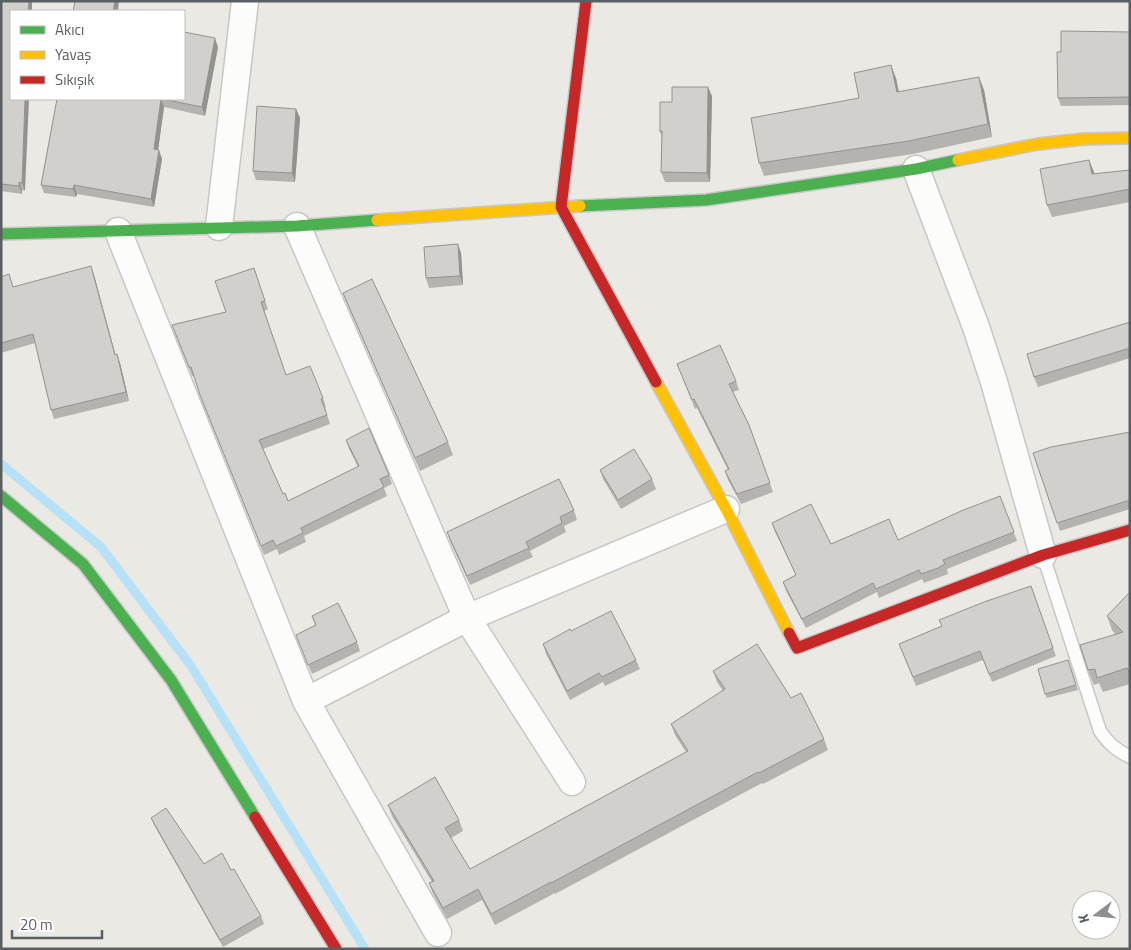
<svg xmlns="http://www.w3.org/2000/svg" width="1131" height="950" font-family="'Titillium Web',sans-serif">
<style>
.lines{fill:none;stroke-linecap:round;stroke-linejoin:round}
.stream{stroke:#b6e1f7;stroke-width:9}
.lane-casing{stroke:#c7c7c7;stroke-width:15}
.street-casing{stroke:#c7c7c7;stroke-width:29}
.fast-casing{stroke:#c8c8c8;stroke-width:14}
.slow-casing{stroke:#c8c8c8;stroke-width:14}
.jam-casing{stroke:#c8c8c8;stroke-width:14}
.lane{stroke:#fcfcfb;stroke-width:12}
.street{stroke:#fcfcfb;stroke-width:26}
.fast{stroke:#4caf50;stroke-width:11}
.slow{stroke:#ffc107;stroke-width:11}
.jam{stroke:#c62828;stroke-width:11}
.wall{fill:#b4b3b0}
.shaded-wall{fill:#929290}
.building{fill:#d1d0cd;stroke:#929290}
</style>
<rect width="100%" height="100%" fill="#ebe9e4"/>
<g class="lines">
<path class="stream" d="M 1,464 L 101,547 L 191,666 L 365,949"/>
<g class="lane-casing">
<path id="lane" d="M 1043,555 L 1100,731 C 1108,743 1116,750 1130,757"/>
</g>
<g class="street-casing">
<path id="street" d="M 916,169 L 976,327 L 994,382 L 1043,555
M 297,226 L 467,618 L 572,782
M 219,227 L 245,1
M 118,231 L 306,701 L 438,933
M 306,701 L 467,618 L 726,509"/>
</g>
<g class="fast-casing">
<path id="fast" d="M 580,206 L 706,200 L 916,169 L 958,160
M 1,234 L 297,226 L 377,220
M 1,496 L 83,564 L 171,680 L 255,817"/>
</g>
<g class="slow-casing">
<path id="slow" d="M 958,160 L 1038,144 L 1084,139 L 1130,138
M 377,220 L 580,206
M 656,382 L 726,509 L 789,633"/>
</g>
<g class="jam-casing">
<path id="jam" d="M 586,1 L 561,207 L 656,382
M 789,633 L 797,648 L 1043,555 L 1130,530
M 255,817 L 336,949"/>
</g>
<use href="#lane" class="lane"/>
<use href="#street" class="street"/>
<use href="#fast" class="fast"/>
<use href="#slow" class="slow"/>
<use href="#jam" class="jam"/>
</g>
<path class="wall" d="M 1,1 L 32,1 L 32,11 L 11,11 L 25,191 L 22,190 L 22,194 L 1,191 Z
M 1130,32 L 1130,105 L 1061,106 L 1058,98 L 1061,52 Z
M 218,47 L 205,116 L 164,107 L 158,150 L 162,159 L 154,207 L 77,194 L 76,197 L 44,193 L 41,185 L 57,99 L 184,99 Z
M 896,78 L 899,92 L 984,90 L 992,137 L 913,154 L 764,176 L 759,163 L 859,98 Z
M 712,96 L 710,182 L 665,182 L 661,172 L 662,137 L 660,132 L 672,102 Z
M 296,109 L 300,118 L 295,182 L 256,180 L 253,171 Z
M 1130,170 L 1130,202 L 1052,217 L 1047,205 L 1094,172 L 1094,174 Z
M 461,253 L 463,285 L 429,288 L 426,278 Z
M 254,268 L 268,309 L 264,311 L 286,375 L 323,398 L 326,407 L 325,408 L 330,424 L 263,449 L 283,494 L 288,501 L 358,467 L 349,449 L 346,440 L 389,475 L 392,484 L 384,488 L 387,496 L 304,536 L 306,542 L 279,555 L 277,549 L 264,555 L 203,403 L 194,376 L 192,376 L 172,325 L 226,312 Z
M 94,275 L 115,355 L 120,363 L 129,401 L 54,419 L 51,410 L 35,343 L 1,353 L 1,277 L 14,287 Z
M 343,293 L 448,442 L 453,455 L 420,471 L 348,306 Z
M 1130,322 L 1130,358 L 1038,387 L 1034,377 Z
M 677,364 L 736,381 L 739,390 L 733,392 L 749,425 L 773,492 L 741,504 L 728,480 L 725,471 L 728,470 L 697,408 L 695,409 Z
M 1130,432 L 1130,509 L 1060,531 L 1033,453 Z
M 600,470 L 652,479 L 656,489 L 621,509 L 603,479 Z
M 1000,496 L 1017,541 L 947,569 L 948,574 L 924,583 L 922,579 L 879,598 L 877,592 L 806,628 L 786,591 L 783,582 L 796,575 L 775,532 L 772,523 L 831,544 L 898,540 Z
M 574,510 L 577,520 L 564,526 L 566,532 L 530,551 L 533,557 L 470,585 L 450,541 L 447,532 Z
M 1031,586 L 1056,656 L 992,682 L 983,660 L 916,686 L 899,644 L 942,626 Z
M 1130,592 L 1130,684 L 1103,692 L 1099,683 L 1094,685 L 1088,670 L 1115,634 L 1112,630 L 1107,616 Z
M 312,616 L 357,642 L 360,651 L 312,674 L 296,635 L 315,625 Z
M 571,631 L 636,660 L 640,669 L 605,686 L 603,682 L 570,700 L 546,654 L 543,644 Z
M 1068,660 L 1078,690 L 1047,698 L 1045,694 Z
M 713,671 L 791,698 L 824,739 L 828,750 L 763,784 L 762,783 L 555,894 L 555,893 L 495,925 L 482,900 L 447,919 L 433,894 L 429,883 L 432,882 L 392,816 L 388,805 L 459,820 L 463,831 L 451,838 L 470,869 L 686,752 L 675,735 L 671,724 L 723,691 L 717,682 Z
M 151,818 L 204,864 L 231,870 L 261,916 L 264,924 L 223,947 L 154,825 Z"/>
<path class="shaded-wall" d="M 29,1 L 32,1 L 32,11 L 28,11 Z
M 115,1 L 119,1 L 118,11 L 113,11 Z
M 215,38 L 218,47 L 205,116 L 202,107 Z
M 891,65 L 896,78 L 901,105 L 897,92 Z
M 979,77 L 984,90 L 992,137 L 988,124 Z
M 708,87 L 712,96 L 710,182 L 707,173 Z
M 25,99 L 29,99 L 25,191 L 22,183 Z
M 161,99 L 164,107 L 157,158 L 154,149 Z
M 296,109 L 300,118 L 295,182 L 292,173 Z
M 159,150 L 162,159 L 154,207 L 151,199 Z
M 1089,160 L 1094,172 L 1096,186 L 1092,174 Z
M 19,182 L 22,190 L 22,194 L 19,186 Z
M 74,185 L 77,194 L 76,197 L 73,189 Z
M 458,244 L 461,253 L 463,285 L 460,276 Z
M 91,266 L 94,275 L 118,364 L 115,355 Z
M 117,354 L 120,363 L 129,401 L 126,392 Z"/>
<path class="building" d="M 1,1 L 29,1 L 28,11 L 11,11 L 11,99 L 25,99 L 22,183 L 19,182 L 19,186 L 1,184 Z
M 75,1 L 115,1 L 113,11 L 73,11 Z
M 1061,31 L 1130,32 L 1130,97 L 1058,98 L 1057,52 L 1061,52 Z
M 184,32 L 215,38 L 202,107 L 162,99 L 184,99 Z
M 891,65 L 897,92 L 979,77 L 988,124 L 909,141 L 759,163 L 751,118 L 859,98 L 854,73 Z
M 672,87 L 708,87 L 707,173 L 661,172 L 662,131 L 660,132 L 660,102 L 672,102 Z
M 57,99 L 161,99 L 154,149 L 159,150 L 151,199 L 74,185 L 73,189 L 41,185 Z
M 257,106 L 296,109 L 292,173 L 253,171 Z
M 1089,160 L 1092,174 L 1130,170 L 1130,189 L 1047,205 L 1040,169 Z
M 458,244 L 460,276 L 426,278 L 424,247 Z
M 91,266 L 115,355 L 117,354 L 126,392 L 51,410 L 33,334 L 1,343 L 1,277 L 9,274 L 13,287 Z
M 254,268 L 265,301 L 261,302 L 286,375 L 310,366 L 323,398 L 321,399 L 327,415 L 259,440 L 283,494 L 285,493 L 288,501 L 359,466 L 346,440 L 369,428 L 389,475 L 380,479 L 384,487 L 301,528 L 303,533 L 276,546 L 273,540 L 261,546 L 200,395 L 191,367 L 189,367 L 172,325 L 226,312 L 215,281 Z
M 372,279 L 448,442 L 415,458 L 343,293 Z
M 1130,322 L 1130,348 L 1034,377 L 1027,354 Z
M 720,345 L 736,381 L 729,384 L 749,425 L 770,483 L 737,494 L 725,471 L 729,469 L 694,399 L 692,400 L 677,364 Z
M 1130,432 L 1130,500 L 1057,523 L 1033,453 L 1051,447 Z
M 634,449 L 652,479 L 618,500 L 600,470 Z
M 559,479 L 574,510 L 560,517 L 562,523 L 526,542 L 529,548 L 467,576 L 447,532 Z
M 1000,496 L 1014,532 L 943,560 L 945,564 L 938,568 L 921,574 L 919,570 L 876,589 L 873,583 L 802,619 L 783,582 L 796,575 L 772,523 L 811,504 L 831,544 L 889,519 L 898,540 L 961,511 Z
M 1031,586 L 1053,648 L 989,674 L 980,651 L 913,677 L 899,644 L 942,626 L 939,620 L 984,602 Z
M 1130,592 L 1130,673 L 1127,668 L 1097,678 L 1095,669 L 1088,670 L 1080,645 L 1123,632 L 1107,616 Z
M 338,603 L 357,642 L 308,665 L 296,635 L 316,625 L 312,616 Z
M 611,611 L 636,660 L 602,677 L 599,673 L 567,691 L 543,644 L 570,629 L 571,631 Z
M 757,644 L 791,698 L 801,693 L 824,739 L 759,773 L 758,772 L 551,883 L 551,882 L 491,914 L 478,889 L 443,908 L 429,883 L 434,881 L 388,805 L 435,777 L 459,820 L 445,828 L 470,869 L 688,751 L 671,724 L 725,689 L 713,671 Z
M 1068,660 L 1076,685 L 1045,694 L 1038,669 Z
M 166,808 L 204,864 L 222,853 L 231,870 L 234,869 L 261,916 L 220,940 L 151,818 Z"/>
<rect width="1131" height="950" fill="none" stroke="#5a5f63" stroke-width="5"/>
<rect x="10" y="10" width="175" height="90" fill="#ffffff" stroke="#bdbfc1"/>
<rect x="20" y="26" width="25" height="8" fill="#4caf50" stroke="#bdbfc1"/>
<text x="55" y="35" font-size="15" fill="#5a5f63">Akıcı</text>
<rect x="20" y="51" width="25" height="8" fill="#ffc107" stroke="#bdbfc1"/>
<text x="55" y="60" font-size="15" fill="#5a5f63">Yavaş</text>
<rect x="20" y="76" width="25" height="8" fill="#c62828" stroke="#bdbfc1"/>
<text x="55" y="85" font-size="15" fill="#5a5f63">Sıkışık</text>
<g transform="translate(1096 915) rotate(254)"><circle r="24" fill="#ffffff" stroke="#bdbfc1"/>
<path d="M0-4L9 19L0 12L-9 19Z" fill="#8d8f90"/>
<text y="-8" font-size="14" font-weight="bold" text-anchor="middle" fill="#5a5f63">K</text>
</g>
<path d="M12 930v8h90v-8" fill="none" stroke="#5a5f63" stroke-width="2.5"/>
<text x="20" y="930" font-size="15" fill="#5a5f63" stroke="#ffffff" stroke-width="4" paint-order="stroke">20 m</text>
</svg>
